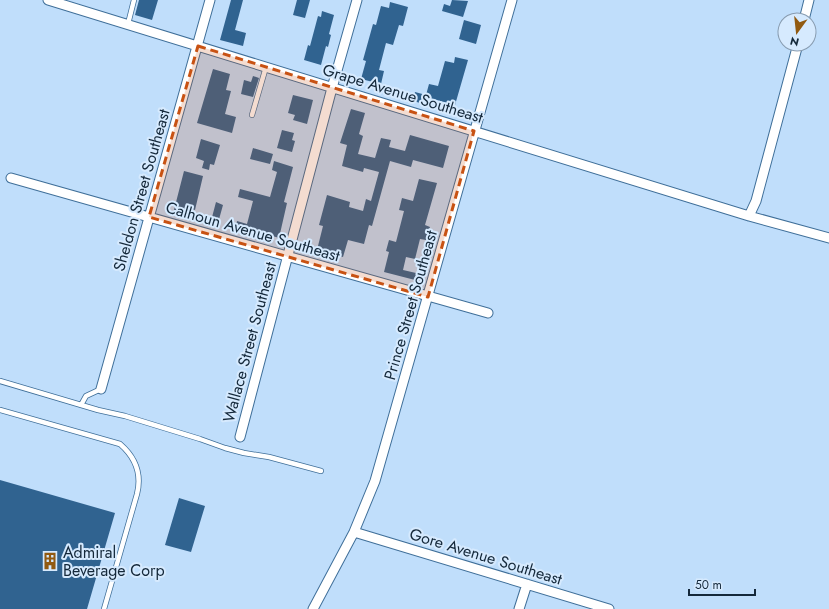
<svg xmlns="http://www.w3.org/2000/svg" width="829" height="609" font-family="Jost,sans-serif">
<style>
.building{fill:#306390}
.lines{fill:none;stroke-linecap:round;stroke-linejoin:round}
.lane-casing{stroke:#3f6f99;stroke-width:6}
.street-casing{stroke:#3f6f99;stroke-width:11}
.lane{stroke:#fff;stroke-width:4.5}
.street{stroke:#fff;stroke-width:9}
.marked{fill:#c85213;fill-opacity:0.2;stroke:#c85213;stroke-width:3;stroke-dasharray:8 5;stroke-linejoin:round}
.labels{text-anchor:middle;stroke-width:4;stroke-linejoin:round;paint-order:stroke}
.street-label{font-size:16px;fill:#14283a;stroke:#d6eafe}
.poi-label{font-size:16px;fill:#14283a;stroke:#d6eafe;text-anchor:start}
</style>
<rect width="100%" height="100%" fill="#c0defb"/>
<path class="building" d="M 139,0 L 158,0 L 152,20 L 135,15 Z
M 231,0 L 243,0 L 235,30 L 246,33 L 243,46 L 220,40 Z
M 297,0 L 310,0 L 305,18 L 293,15 Z
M 452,0 L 468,1 L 463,17 L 442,11 L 444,4 L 450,6 Z
M 390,2 L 408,7 L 403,26 L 399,25 L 393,45 L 386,43 L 379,70 L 384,71 L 381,84 L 361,79 L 366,61 L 363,60 L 373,24 L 376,25 L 381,6 L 389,8 Z
M 322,11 L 334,15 L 329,34 L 331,35 L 328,47 L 326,46 L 321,65 L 304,60 L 308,45 L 310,46 L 318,16 L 321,17 Z
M 464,20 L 481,25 L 476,44 L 459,39 Z
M 455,57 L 468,60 L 455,105 L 426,97 L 424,104 L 413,101 L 415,92 L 426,95 L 429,84 L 438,86 L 445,61 L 454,63 Z
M 213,69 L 230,74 L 226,90 L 231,91 L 225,114 L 236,117 L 232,133 L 197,123 Z
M 253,76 L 259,78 L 253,97 L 241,94 L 244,80 L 251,82 Z
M 293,95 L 313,100 L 307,124 L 293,120 L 295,115 L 288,113 Z
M 351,109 L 365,113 L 359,134 L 363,136 L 358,154 L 375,158 L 381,138 L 391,140 L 389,147 L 405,151 L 410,135 L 449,146 L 443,168 L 413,160 L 411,167 L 390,161 L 372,226 L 369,225 L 364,244 L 348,240 L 343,257 L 317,250 L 323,226 L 319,225 L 327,195 L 350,202 L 349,207 L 363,211 L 366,199 L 371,201 L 379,172 L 364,168 L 363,172 L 342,166 L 347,145 L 340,143 Z
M 282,130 L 294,133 L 292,140 L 295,141 L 292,152 L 277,148 Z
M 201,139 L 220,145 L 214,165 L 210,164 L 209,170 L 202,168 L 204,161 L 196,158 Z
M 253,148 L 273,154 L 270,164 L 250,159 Z
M 274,161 L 293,167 L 284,202 L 287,203 L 279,238 L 263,233 L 261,239 L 235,231 L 237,221 L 247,224 L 253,201 L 238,197 L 240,189 L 270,197 L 277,172 L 272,170 Z
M 184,171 L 203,176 L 195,210 L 188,208 L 186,213 L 174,210 Z
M 419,179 L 437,183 L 425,225 L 430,227 L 426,240 L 420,239 L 415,259 L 406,257 L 403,270 L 416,273 L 415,280 L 384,272 L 389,252 L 386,251 L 389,240 L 396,242 L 404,211 L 399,210 L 402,198 L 413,201 Z
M 216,202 L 223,205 L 218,223 L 211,221 Z
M 0,480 L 115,513 L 87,609 L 0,609 Z
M 179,498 L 205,506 L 191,552 L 165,545 Z"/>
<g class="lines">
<g class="lane-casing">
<path id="lane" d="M 128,24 L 134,0
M 252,115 L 266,67
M 0,381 L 98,410 L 125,416 L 200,439 L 225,448 L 244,453 L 269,457 L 321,471
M 81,405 L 86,396 L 101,389
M 0,410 L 120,444 C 135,457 142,474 137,494 L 104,609"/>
</g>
<g class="street-casing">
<path id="street" d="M 48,0 L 749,216 L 829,238
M 804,20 L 809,0
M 11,178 L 488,313
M 749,216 L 756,201 L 798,44
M 101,389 L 210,0
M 240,437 L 332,88 L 357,0
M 354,532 L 609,609
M 313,609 L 354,532 L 375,481 L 512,0
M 519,609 L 527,584"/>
</g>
<use href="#lane" class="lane"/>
<use href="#street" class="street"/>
</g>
<path class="marked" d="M 198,46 L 474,131 L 428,297 L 149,217 Z"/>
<defs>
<g id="building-bare" transform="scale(1.38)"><path d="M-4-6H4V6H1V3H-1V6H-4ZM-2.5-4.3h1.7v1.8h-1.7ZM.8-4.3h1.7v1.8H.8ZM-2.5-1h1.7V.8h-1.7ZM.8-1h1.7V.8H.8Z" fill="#915a11" stroke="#d6eafe" stroke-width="2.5" paint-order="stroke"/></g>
</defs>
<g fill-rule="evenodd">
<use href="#building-bare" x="50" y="561"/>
</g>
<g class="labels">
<g class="street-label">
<text transform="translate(403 93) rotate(17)" y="6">Grape Avenue Southeast</text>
<text transform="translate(141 190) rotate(-74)" y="6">Sheldon Street Southeast</text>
<text transform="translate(253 231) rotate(16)" y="6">Calhoun Avenue Southeast</text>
<text transform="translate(410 305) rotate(-74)" y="6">Prince Street Southeast</text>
<text transform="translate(249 342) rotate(-75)" y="6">Wallace Street Southeast</text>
<text transform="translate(486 556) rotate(17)" y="6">Gore Avenue Southeast</text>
</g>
<g class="poi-label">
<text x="63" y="558">Admiral<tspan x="63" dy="18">Beverage Corp</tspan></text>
</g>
</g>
<g transform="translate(797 32) rotate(195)"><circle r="19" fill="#d6eafe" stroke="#889cb0"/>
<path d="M0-3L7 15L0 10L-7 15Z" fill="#915a11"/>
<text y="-6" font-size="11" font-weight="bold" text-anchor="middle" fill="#14283a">N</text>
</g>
<path d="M689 589v6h66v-6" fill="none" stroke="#14283a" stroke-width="2"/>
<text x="695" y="589" font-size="12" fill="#14283a" stroke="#d6eafe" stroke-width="3" paint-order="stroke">50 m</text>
</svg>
